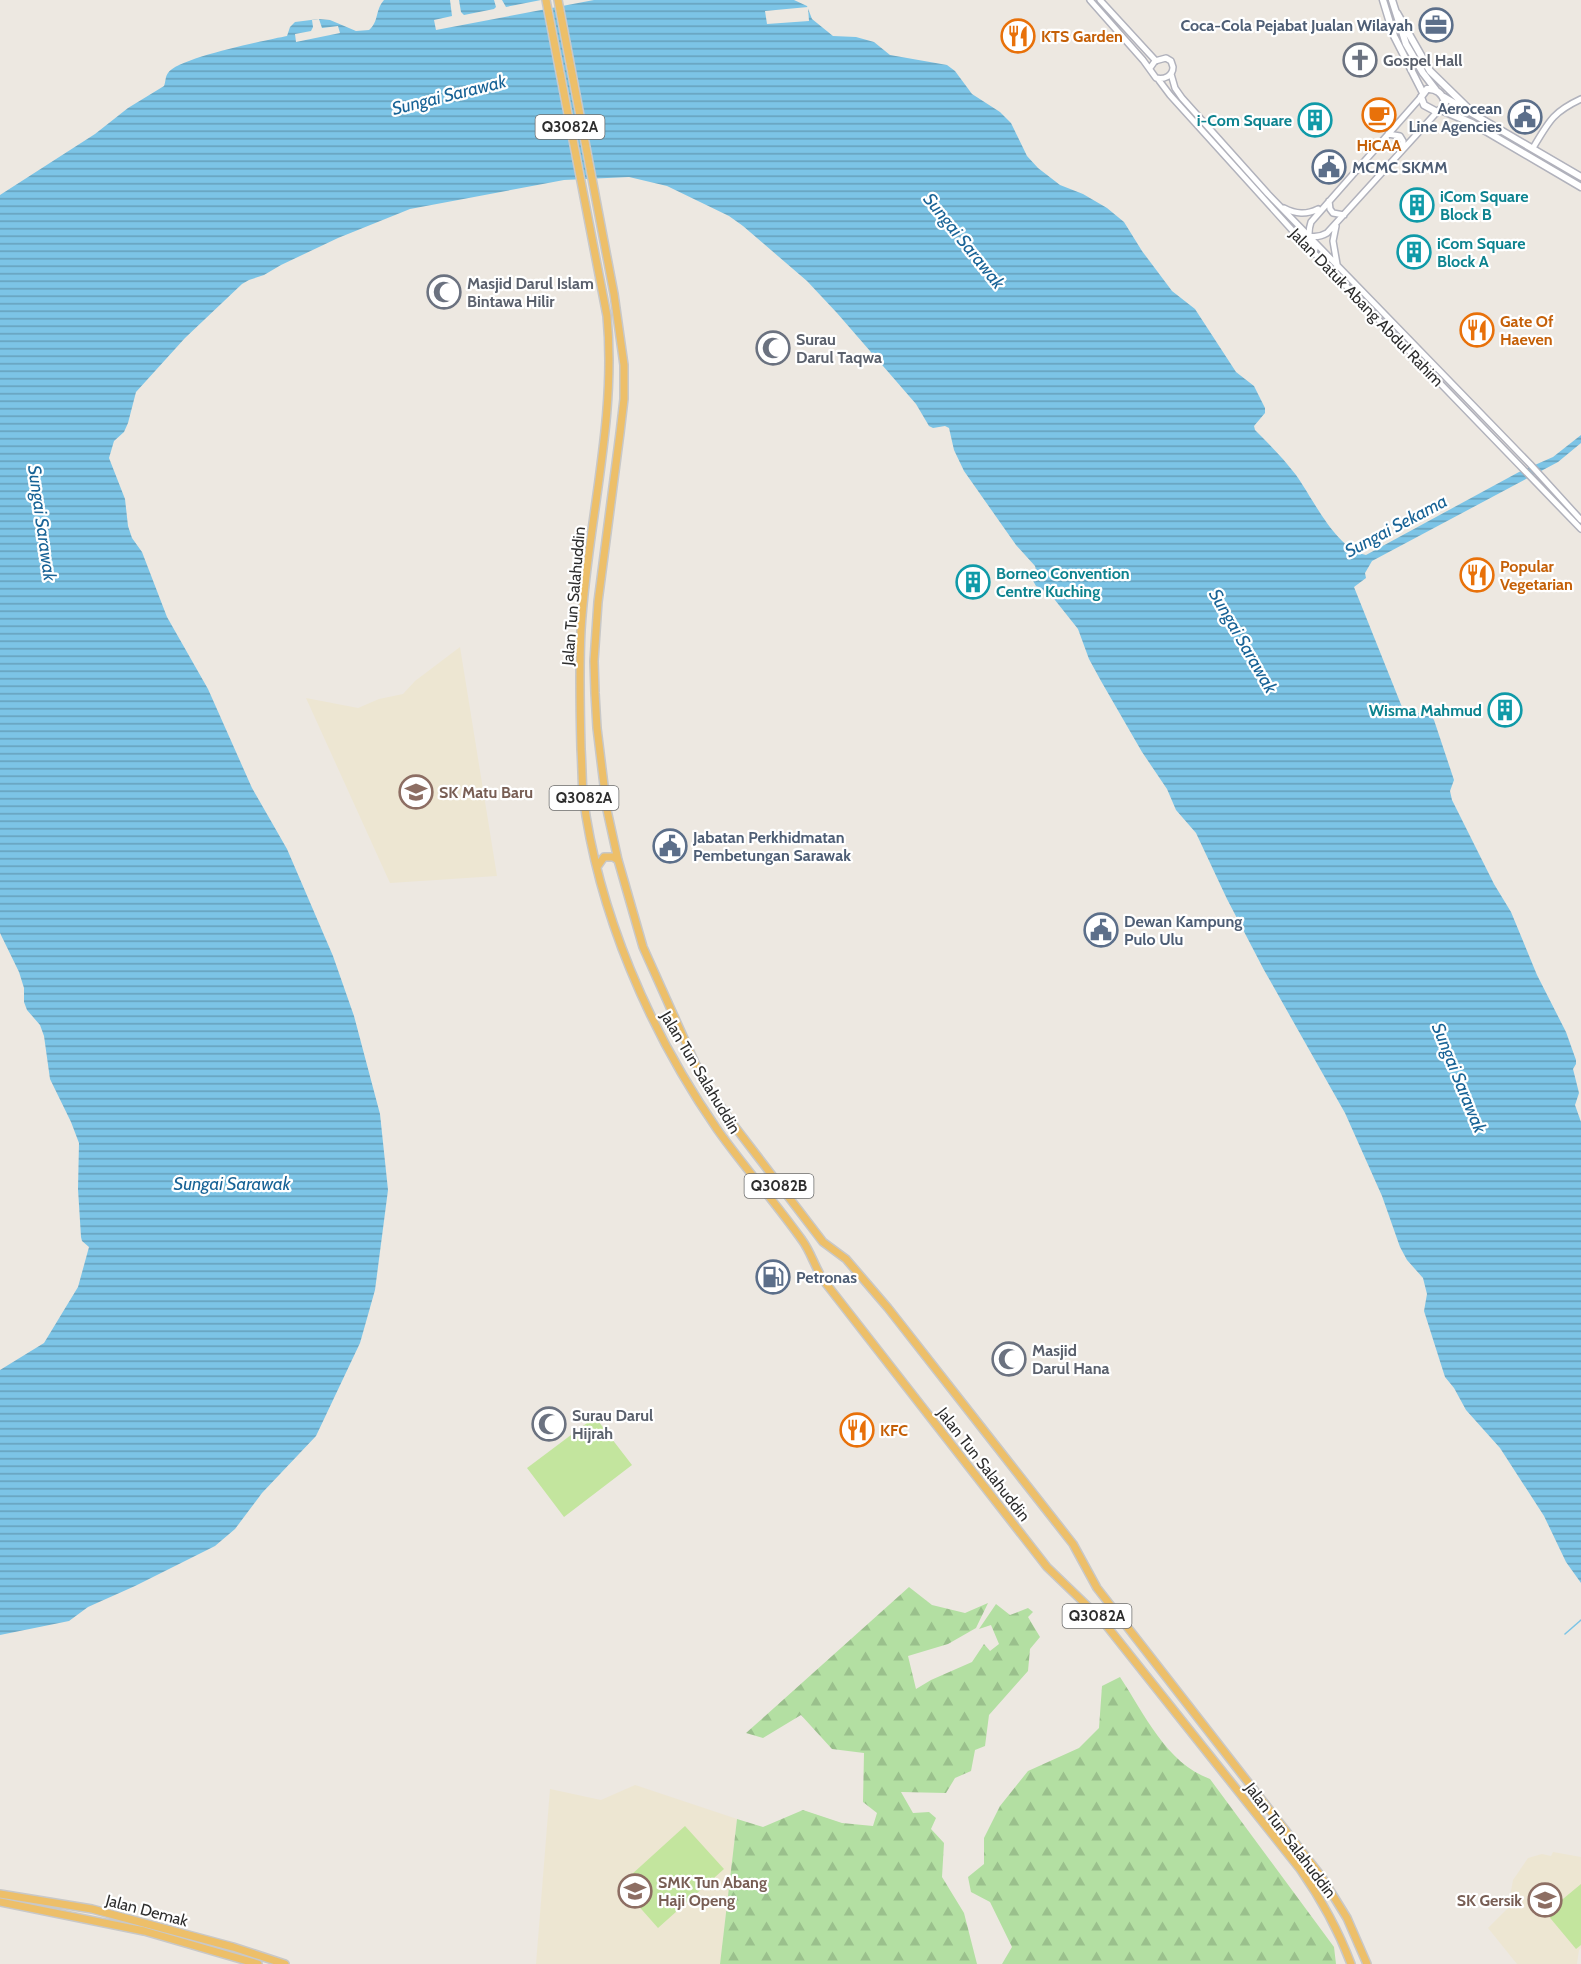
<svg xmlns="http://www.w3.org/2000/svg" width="1581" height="1964" font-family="Cabin,sans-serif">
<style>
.education{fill:#ede6d2}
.forest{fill:url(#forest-firs)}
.pitch{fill:#c3e59e}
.water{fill:url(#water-rules)}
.pier{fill:#ede8e1}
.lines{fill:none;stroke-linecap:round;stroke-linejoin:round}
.stream{stroke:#7cc4e6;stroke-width:1.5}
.tertiary-casing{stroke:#b1b2bc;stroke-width:8}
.secondary-casing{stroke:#b1b2bc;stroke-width:9}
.trunk-casing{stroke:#c8c8c8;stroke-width:10}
.tertiary{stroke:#fff;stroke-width:5}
.secondary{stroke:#fff;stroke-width:6}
.trunk{stroke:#edbf69;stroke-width:7}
.labels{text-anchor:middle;stroke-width:4.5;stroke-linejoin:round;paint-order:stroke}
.shield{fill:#fff;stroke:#6c6c6c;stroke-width:1.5}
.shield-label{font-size:15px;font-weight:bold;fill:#2d2d2d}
.service-label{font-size:16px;font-weight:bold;fill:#4e5e75;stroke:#fff;text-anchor:start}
.food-label{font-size:16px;font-weight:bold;fill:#c56008;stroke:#fff;text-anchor:start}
.worship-label{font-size:16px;font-weight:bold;fill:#5b616d;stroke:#fff;text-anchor:start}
.culture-label{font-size:16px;font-weight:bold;fill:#0d838f;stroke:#fff;text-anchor:start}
.street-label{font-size:16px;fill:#2d2d2d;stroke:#fff}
.education-label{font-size:16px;font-weight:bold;fill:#785e54;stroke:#fff;text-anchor:start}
.water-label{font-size:18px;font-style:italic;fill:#186396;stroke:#fff}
</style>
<defs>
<pattern id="forest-firs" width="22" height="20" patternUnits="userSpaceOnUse" patternTransform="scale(1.5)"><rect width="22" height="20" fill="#b3dfa2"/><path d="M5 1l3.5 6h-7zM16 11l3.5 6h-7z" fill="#9ac08c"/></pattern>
<pattern id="water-rules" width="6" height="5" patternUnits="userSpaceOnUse" patternTransform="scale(1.5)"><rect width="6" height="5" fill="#7cc4e6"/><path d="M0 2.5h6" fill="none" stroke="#66a0bb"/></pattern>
</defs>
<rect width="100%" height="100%" fill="#ede8e1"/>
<path class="education" d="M 460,647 L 497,876 L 390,883 L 306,698 L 358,708 L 379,699 L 403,694 L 415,681 Z
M 635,1785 L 737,1819 L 720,1964 L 536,1964 L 550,1789 L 601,1800 Z
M 1553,1852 L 1581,1857 L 1581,1948 L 1579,1950 L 1577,1964 L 1517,1964 L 1488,1928 L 1508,1908 L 1513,1880 L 1528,1858 L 1542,1854 L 1551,1856 Z"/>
<path class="forest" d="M 909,1587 L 932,1605 L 965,1613 L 988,1603 L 976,1628 L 948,1644 L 908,1656 L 916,1689 L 931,1680 L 972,1662 L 984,1644 L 990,1651 L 999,1644 L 991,1625 L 979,1629 L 996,1604 L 1010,1615 L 1028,1608 L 1033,1612 L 1028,1617 L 1040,1637 L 1030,1649 L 1028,1671 L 989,1715 L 985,1746 L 975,1750 L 971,1771 L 955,1778 L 946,1793 L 901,1792 L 913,1813 L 929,1812 L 936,1818 L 931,1829 L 944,1843 L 942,1877 L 964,1913 L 977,1964 L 720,1964 L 737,1819 L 763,1827 L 803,1810 L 842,1823 L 873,1826 L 877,1813 L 863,1802 L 864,1753 L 832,1749 L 801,1715 L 763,1738 L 746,1733 Z
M 1120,1677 C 1144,1713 1166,1763 1210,1779 L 1334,1947 L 1336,1964 L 1002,1964 L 1012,1947 L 990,1902 L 971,1892 L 968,1877 L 984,1864 L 984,1838 L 1000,1806 L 1028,1771 L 1079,1748 L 1099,1728 L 1102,1686 Z"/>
<path class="pitch" d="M 595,1417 L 632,1465 L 564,1517 L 527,1468 Z
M 685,1826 L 724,1869 L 658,1928 L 620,1885 Z
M 1581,1884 L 1581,1945 L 1576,1949 L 1546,1913 Z"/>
<path class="water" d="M 384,0 L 794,0 L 807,6 L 812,19 L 833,36 L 856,37 L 874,42 L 890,55 L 947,65 L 955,71 L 972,94 L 1000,112 L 1011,123 L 1027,156 L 1038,168 L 1060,185 L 1083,194 L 1107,208 L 1124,222 L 1142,251 L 1172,291 L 1195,309 L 1236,372 L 1254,386 L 1265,408 L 1265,413 L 1254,426 L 1255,430 C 1269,444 1284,459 1296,475 C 1314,500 1335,548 1366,555 L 1519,472 L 1553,457 L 1581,435 L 1581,443 L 1558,462 L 1372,561 L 1365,573 L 1366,578 L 1354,587 L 1406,717 L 1425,711 L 1429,713 L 1434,720 L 1454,780 L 1450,791 L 1452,800 L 1494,884 L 1511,912 L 1537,975 L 1566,1032 L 1576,1060 L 1576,1064 L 1573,1069 L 1579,1093 L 1575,1105 L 1581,1122 L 1581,1583 L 1566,1562 L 1544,1516 L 1500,1448 L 1466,1410 L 1454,1388 L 1445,1377 L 1424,1311 L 1427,1294 L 1423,1278 L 1407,1260 L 1400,1247 L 1382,1196 L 1345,1113 L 1264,970 L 1227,899 L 1196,833 L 1176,810 L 1167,789 L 1142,752 L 1101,681 L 1089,659 L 1078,629 L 1051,595 L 1036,586 L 1032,579 L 1036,570 L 1035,566 L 1016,545 L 964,471 L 954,450 L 949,428 L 945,426 L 933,428 L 929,426 L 916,404 L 837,313 L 807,281 L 743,226 L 729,216 L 667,186 L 629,177 L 564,180 L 410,209 L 338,238 L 281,265 L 264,275 L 249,280 L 242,284 L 185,338 L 136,392 L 128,423 L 124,432 L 114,441 L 109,458 L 125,499 L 128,526 L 132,538 L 142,552 L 167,617 L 208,689 L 252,788 L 287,849 L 333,956 L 354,1016 L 380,1114 L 388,1190 L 375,1290 L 360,1343 L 316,1436 L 262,1493 L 235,1529 L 215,1546 L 135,1586 L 88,1607 L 69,1621 L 0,1635 L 0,1370 L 44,1343 L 78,1287 L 89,1247 L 82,1241 L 81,1237 L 78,1189 L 79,1143 L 71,1122 L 50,1079 L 44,1036 L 40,1025 L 27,1010 L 24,1002 L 24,988 L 19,972 L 0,933 L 0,195 L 95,134 L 128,108 L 164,86 C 166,81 165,77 168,73 C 177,58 267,40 287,36 L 290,27 L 295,22 L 319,19 L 330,20 L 356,31 L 369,30 C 379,22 375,10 384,0 Z"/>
<path class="pier" d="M 450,0 L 459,0 L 461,12 L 464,15 L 494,9 L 496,7 L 494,0 L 502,0 L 506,7 L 541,0 L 594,0 L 436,30 L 434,20 L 452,16 Z
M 808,7 L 809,21 L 767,24 L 765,11 Z
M 319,19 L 322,28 L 338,26 L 340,33 L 296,42 L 295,34 L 311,31 L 313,27 L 312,20 Z"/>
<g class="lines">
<path class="stream" d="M 1565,1634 L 1581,1620"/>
<g class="tertiary-casing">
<path id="tertiary" d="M 1090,0 L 1143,60 L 1156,78 C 1164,80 1173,76 1173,67 L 1171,61 L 1166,58 L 1155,61 L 1150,68
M 1100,0 L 1156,61
M 1171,74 L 1175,88 L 1182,98 L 1268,194 L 1530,464 L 1581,520
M 1158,79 L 1170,95 L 1292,230 L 1581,529
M 1388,134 L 1400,136 L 1403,141 L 1403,147
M 1533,148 C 1549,121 1553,112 1581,99
M 1329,201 L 1330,209 L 1333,213 L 1344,215
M 1284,208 C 1296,214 1306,215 1318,209
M 1336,226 L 1333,241 L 1337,264
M 1296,230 C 1305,237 1317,239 1327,233 L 1437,112
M 1315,249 C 1308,242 1308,231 1311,222 L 1421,97"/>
</g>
<g class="secondary-casing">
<path id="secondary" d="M 1383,0 L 1394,36 L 1423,93
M 1392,0 L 1406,44 L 1423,73 L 1436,90
M 1397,13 L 1430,71 L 1472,112
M 1427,89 C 1436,88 1443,94 1445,103 L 1444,107 L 1437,112 L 1424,105 L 1421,97 Z
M 1444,97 L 1581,177
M 1441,110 L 1472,123 L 1581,187"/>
</g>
<g class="trunk-casing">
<path id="trunk" d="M 546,0 L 607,316 C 617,421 587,525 581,630 C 579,669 580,709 581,749 C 582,764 582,780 583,795 C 598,913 650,1032 717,1129 C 744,1167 775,1202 802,1240 C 811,1252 815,1268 824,1281 L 1047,1567 L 1102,1620 L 1300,1869 C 1321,1899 1338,1929 1351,1964
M 558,0 L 614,294 L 624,365 L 624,399 L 620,433 L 598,602 L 594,661 L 595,693 L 597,728 L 607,810 L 618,860 L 643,947 L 695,1063 L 711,1092 L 732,1123 L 823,1242 L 846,1259 L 888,1308 L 1073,1544 L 1097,1588 L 1321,1876 L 1347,1918 L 1367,1964
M 597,867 L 604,857 L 613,857 L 618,860
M 0,1894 L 92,1909 L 233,1947 L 285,1964
M 0,1902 L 144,1931 L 258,1964"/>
</g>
<use href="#tertiary" class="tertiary"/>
<use href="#secondary" class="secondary"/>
<use href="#trunk" class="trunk"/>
</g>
<defs>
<g id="office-ring" transform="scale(1.725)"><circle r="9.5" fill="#fff" stroke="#5c6f8a" stroke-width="1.5"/><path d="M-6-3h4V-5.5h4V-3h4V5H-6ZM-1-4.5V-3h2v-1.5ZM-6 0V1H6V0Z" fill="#5c6f8a"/></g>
<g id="restaurant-ring" transform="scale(1.725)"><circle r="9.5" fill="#fff" stroke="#e8710a" stroke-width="1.5"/><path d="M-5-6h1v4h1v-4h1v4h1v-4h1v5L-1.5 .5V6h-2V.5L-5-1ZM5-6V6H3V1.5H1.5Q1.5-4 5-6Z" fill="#e8710a"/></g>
<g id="church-ring" transform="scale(1.725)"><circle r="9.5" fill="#fff" stroke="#6b7280" stroke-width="1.5"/><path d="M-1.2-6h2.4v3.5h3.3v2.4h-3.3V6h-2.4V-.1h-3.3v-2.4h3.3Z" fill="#6b7280"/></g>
<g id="cafe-ring" transform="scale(1.725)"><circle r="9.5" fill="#fff" stroke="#e8710a" stroke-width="1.5"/><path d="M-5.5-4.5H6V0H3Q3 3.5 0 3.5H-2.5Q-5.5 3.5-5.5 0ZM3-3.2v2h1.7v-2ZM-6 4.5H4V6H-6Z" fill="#e8710a"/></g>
<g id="civic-ring" transform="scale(1.725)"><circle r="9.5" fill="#fff" stroke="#5c6f8a" stroke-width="1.5"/><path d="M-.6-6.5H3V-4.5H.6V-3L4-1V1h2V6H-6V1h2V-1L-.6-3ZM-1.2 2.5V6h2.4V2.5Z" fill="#5c6f8a"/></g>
<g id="building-ring" transform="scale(1.725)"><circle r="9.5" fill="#fff" stroke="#0f9aa8" stroke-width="1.5"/><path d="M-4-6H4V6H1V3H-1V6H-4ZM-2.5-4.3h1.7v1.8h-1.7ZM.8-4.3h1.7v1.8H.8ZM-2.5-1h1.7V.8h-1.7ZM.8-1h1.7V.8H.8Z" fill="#0f9aa8"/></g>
<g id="mosque-ring" transform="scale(1.725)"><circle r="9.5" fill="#fff" stroke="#6b7280" stroke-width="1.5"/><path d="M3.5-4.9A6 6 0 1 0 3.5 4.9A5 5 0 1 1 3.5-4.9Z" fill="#6b7280"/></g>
<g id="school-ring" transform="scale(1.725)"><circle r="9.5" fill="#fff" stroke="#8d6e63" stroke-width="1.5"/><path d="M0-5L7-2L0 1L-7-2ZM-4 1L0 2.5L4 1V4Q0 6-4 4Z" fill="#8d6e63"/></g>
<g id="fuel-ring" transform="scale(1.725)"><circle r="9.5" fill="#fff" stroke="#5c6f8a" stroke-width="1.5"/><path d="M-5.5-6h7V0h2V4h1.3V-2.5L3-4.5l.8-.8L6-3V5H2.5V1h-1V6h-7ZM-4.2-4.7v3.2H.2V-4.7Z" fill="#5c6f8a"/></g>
</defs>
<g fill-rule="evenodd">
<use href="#office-ring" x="1436" y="25"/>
<use href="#restaurant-ring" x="1018" y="36"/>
<use href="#church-ring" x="1360" y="60"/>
<use href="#cafe-ring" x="1379" y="115"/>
<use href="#civic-ring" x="1525" y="117"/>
<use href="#building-ring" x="1315" y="120"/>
<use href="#civic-ring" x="1329" y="167"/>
<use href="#building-ring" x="1417" y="205"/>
<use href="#building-ring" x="1414" y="252"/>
<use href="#mosque-ring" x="444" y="292"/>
<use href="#restaurant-ring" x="1477" y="330"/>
<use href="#mosque-ring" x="773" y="348"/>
<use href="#restaurant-ring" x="1477" y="575"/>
<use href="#building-ring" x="973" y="582"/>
<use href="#building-ring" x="1505" y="710"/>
<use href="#school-ring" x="416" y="792"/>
<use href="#civic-ring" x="670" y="846"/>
<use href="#civic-ring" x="1101" y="930"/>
<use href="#fuel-ring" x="773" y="1277"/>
<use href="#mosque-ring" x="1009" y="1359"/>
<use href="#mosque-ring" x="549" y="1424"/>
<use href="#restaurant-ring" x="857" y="1430"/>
<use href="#school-ring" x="635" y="1891"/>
<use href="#school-ring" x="1545" y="1900"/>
</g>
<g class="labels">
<g class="shield">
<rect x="535.5" y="115" width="69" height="24" rx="4.5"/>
<rect x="549.5" y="786" width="69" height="24" rx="4.5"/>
<rect x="744.5" y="1174" width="69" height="24" rx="4.5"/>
<rect x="1062.5" y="1604" width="69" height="24" rx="4.5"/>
</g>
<g class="shield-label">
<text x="570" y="132">Q3082A</text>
<text x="584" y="803">Q3082A</text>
<text x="779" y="1191">Q3082B</text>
<text x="1097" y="1621">Q3082A</text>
</g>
<g class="service-label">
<text x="1413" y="31" text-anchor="end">Coca-Cola Pejabat Jualan Wilayah</text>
<text x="1502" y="114" text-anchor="end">Aerocean<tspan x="1502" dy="18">Line Agencies</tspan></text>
<text x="1352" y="173">MCMC SKMM</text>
<text x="693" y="843">Jabatan Perkhidmatan<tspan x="693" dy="18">Pembetungan Sarawak</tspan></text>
<text x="1124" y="927">Dewan Kampung<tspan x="1124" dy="18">Pulo Ulu</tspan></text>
<text x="796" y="1283">Petronas</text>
</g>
<g class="food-label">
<text x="1041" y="42">KTS Garden</text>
<text x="1379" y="151" text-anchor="middle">HiCAA</text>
<text x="1500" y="327">Gate Of<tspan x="1500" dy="18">Haeven</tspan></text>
<text x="1500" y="572">Popular<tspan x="1500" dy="18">Vegetarian</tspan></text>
<text x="880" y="1436">KFC</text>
</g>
<g class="worship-label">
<text x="1383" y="66">Gospel Hall</text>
<text x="467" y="289">Masjid Darul Islam<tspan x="467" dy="18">Bintawa Hilir</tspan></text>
<text x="796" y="345">Surau<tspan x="796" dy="18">Darul Taqwa</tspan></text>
<text x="1032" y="1356">Masjid<tspan x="1032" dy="18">Darul Hana</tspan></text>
<text x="572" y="1421">Surau Darul<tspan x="572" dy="18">Hijrah</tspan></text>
</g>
<g class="culture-label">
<text x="1292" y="126" text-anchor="end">i-Com Square</text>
<text x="1440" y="202">iCom Square<tspan x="1440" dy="18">Block B</tspan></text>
<text x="1437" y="249">iCom Square<tspan x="1437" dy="18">Block A</tspan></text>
<text x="996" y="579">Borneo Convention<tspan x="996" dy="18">Centre Kuching</tspan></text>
<text x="1482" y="716" text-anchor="end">Wisma Mahmud</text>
</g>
<g class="street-label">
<text transform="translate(1367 307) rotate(46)" y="6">Jalan Datuk Abang Abdul Rahim</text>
<text transform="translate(573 596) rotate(-85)" y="6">Jalan Tun Salahuddin</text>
<text transform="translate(701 1072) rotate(59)" y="6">Jalan Tun Salahuddin</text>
<text transform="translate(984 1464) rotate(52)" y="6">Jalan Tun Salahuddin</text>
<text transform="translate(1291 1840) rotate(53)" y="6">Jalan Tun Salahuddin</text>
<text transform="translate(147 1910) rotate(15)" y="6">Jalan Demak</text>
</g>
<g class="education-label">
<text x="439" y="798">SK Matu Baru</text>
<text x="658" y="1888">SMK Tun Abang<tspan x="658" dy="18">Haji Openg</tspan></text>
<text x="1522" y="1906" text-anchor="end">SK Gersik</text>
</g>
<g class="water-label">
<text transform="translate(449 95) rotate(-14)" y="6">Sungai Sarawak</text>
<text transform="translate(964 241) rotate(51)" y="6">Sungai Sarawak</text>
<text transform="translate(42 523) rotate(82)" y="6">Sungai Sarawak</text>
<text transform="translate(1396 526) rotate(-28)" y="6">Sungai Sekama</text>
<text transform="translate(1243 641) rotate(60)" y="6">Sungai Sarawak</text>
<text transform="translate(1459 1078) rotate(68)" y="6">Sungai Sarawak</text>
<text x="232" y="1190">Sungai Sarawak</text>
</g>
</g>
</svg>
